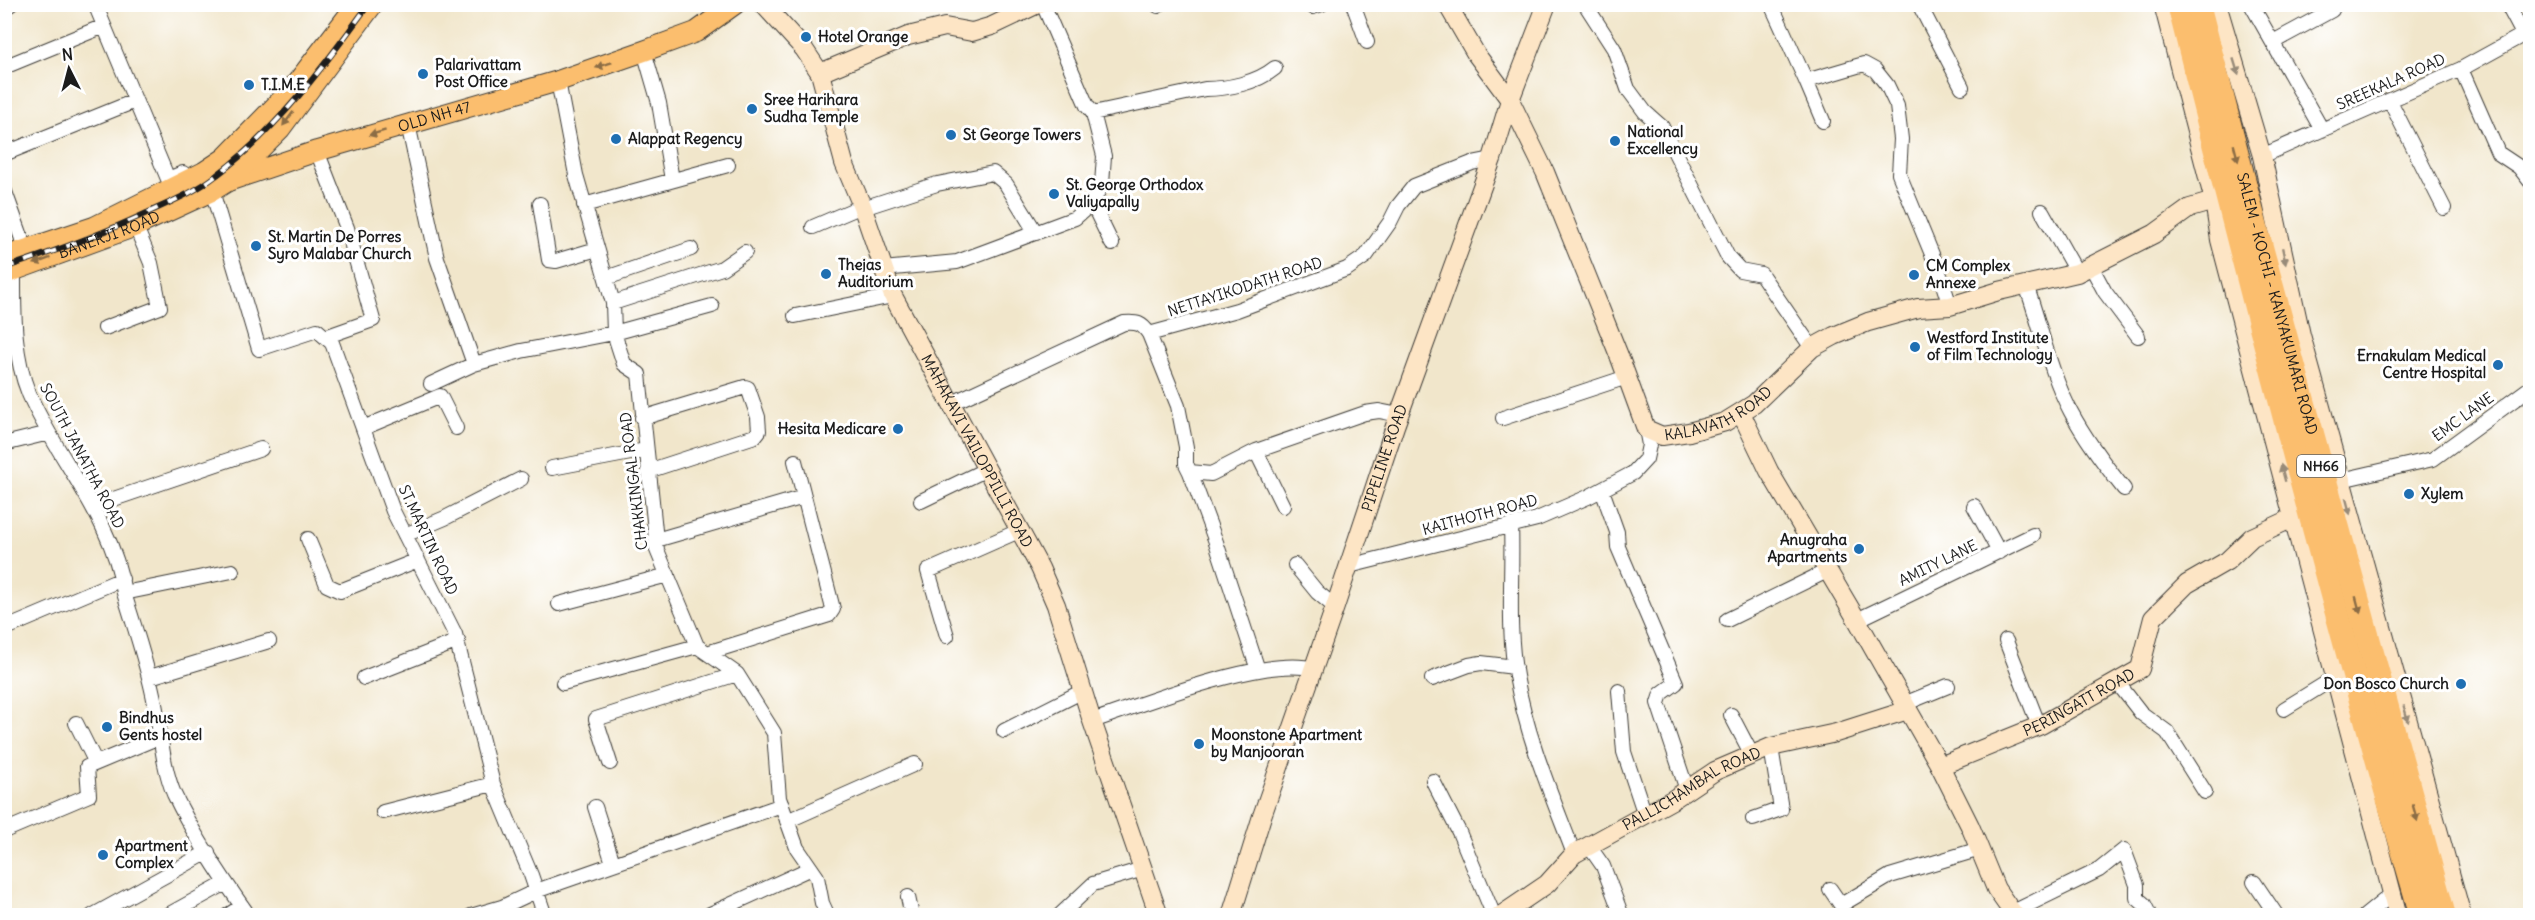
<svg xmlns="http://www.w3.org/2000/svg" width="2535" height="920" font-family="Delius,sans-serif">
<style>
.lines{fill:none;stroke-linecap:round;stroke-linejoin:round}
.street-casing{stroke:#3c3a36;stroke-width:16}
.secondary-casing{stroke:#3c3a36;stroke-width:20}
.primary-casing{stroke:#3c3a36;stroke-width:22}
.highway-casing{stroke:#3c3a36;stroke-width:26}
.street{stroke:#fff;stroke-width:14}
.secondary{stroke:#fde5c5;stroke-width:18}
.primary{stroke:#fbbe6e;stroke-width:20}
.highway{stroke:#fbbe6e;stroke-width:24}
.rail-casing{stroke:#1c1c1c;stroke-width:6}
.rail{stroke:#fff;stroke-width:4;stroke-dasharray:11;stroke-linecap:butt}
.oneway{fill:#8c6d45}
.oneway2{fill:#988b79}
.poi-dot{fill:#1f6fb2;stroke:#fff;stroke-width:2}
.labels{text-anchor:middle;stroke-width:6;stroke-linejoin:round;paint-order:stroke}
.shield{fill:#fff;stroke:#606060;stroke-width:1.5}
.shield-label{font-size:14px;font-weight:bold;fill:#1c1c1c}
.poi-label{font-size:15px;font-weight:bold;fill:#1c1c1c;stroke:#fff;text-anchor:start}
.street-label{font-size:15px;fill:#1c1c1c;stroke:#fff}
</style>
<rect width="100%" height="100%" fill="#fff"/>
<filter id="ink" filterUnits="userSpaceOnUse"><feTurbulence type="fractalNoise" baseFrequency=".0167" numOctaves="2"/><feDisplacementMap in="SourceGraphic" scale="12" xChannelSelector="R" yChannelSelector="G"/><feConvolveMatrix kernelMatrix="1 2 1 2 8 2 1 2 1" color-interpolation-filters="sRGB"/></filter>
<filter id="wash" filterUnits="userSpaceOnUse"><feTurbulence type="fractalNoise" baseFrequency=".008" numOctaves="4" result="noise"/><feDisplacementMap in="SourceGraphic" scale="24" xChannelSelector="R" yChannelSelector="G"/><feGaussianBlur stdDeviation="1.35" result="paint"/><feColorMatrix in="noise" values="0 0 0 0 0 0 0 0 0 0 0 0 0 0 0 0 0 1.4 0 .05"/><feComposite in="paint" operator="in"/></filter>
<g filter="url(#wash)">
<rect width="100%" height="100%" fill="#f1e6cb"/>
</g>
<g filter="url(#ink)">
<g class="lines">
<g class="street-casing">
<path id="street" d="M 95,4 L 168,179 L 183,173
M 1157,4 L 1158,6
M 1353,4 L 1367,42
M 1585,4 L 1614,49 L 1628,89 L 1645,112 L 1662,127 L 1728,257 L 1740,270 L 1761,274 L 1812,348
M 1771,4 L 1806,81 L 1864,64 L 1875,70 L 1887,85 L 1897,106 L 1901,139 L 1899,174 L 1938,269 L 1950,306
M 1919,4 L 1962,87
M 2251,4 L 2322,130
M 2507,4 L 2524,36
M 1313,7 L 1322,4
M 4,8 L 11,4
M 2273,42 L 2332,10
M 644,51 L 659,103 L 672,180
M 4,67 L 104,26
M 2461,69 L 2498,153 L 2519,167 L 2530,181
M 558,81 L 576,175 L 613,303 L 614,333 L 624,364 L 639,374 L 657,550 L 697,646 L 737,674 L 774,733 L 779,798 L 797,848 L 817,877 L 822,903 L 828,916
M 1806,81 L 1823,121
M 2390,101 L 2444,208
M 1093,113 L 1205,89 C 1227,89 1257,83 1275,68
M 408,124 L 437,258 L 474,364 L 521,351 L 614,333 L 712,306
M 317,151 L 347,228 L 373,320 L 325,337
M 4,154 L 135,101
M 2262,156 L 2461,69 L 2530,31
M 4,189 L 26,250
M 212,191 L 259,349 L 317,330 L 332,343 L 393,511 L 455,634 L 493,784 L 531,875 L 545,916
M 1092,203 L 1112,244
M 540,204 L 549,260 L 556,261 L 597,249
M 584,205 L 728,165
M 863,208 L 937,184 L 993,173 L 1006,184 L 1036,233
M 2042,211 L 2077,273
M 813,227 L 862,206
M 2091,266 L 2105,292 L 2138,336
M 883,269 L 957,262 L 1075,218 L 1092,203 L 1102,184 L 1104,156 L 1093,113 L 1087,106 L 1043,4
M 14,271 C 14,312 13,355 29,394 C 58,461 113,518 124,593 C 135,629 148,666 155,704 C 161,733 162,765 174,794 C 192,832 224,881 249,916
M 606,278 L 691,249
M 2026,285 C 2041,327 2050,373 2071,412 C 2086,440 2104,464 2124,489
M 613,303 L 722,268 L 745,252
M 795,316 L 893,296
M 105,328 L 160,307 L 151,263 L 133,220
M 1149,334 L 1178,406 L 1186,447 L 1186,464 L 1190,472 L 1211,474 L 1256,451 L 1283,506
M 431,384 L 474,364
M 950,404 L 1124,323 C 1137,322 1142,323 1149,334 L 1237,310 L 1347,269 L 1366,256 L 1390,222 L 1398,206 L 1414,186 L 1472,163 L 1492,159
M 642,418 L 745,387 L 748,388 L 758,417 L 759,431 L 755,436 L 648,471
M 1503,418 L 1627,377
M 363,428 L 440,396 L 456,428
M 4,444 L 49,433
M 1256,451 L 1365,413 L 1379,411 L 1399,415
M 552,468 L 646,450
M 1190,472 L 1216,542 L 1258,670
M 2341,480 L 2433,459 L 2530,388
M 1602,490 L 1617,532 L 1618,547 L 1676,683 L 1661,694 L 1658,703 L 1687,790
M 921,501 L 985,470
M 93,506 L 261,449
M 1974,506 L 1999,552
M 1511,525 C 1513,575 1507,627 1516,676 C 1527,738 1552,796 1574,854
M 405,535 L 445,518 L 521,479
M 308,539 L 327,585 L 340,591 L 418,560
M 656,540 L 804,497
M 1295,565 L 1317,592 L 1335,607
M 1349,566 L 1537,519 L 1588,497 L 1633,473 L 1646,459 L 1649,445 L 1646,429
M 124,593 L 232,571
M 559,604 L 668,575
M 1727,620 L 1827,571
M 1857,620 L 2033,535
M 4,629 L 122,579
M 947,636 L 928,571 L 1021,530
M 2006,641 L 2039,726
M 707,653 L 829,615 L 833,609 L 795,461
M 150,677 L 269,641
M 364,678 L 458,641
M 1432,679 L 1469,665 L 1481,663 L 1515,667
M 2117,682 L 2141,713 L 2167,732 L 2205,792
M 563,683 L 697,646
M 1619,691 L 1624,752 L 1645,815
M 1904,704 L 1948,686
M 2284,709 L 2336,677
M 1731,715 L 1752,755
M 1092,721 C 1144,704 1264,655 1314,669
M 76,723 L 96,763
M 1004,731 L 1083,691
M 610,763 L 596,719 L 737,674
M 1433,781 L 1459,832 L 1494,916
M 595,807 L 613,863
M 383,812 L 493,784
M 1753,819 L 1781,809 L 1771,747
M 787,821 L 915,764
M 4,831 L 89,795 L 87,767 L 159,737
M 1589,846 L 1603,866 L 1622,916
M 2254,882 L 2277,916
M 1830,889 L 1841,905
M 908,897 L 912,916
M 2013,912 L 2099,870 L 2124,850 L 2137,885 L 2137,898 L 2144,904 L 2150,916
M 710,914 L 811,868
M 1766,915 L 1766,916
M 92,916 L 208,852
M 166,916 L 226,883
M 227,916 L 242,906
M 471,916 L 502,907 L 536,891 L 782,805
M 1059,916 L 1093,884 L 1143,869
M 1844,916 L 1841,905 L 1890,876 L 1980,849
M 2365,916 L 2392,894"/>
</g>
<g class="secondary-casing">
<g id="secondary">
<path id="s1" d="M 763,4 L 804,49 L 820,73 L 844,163 L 862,206 L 893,296 L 1040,568 L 1056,605 L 1092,721 L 1159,916"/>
<path id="s2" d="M 1447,4 L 1476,54 L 1510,100 L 1545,172 L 1620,358 L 1646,429 L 1662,436 L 1689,432 L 1725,422 L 1754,404 L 1812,348 L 1834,336 L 1868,322 L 1918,308 L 1950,306 L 1999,291 L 2077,273 L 2154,234 L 2190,208 L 2214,201"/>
<path d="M 2163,4 L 2214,201 L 2220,240 L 2398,916"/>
<path d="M 2217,4 L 2262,156 L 2301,335 L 2462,916"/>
<path d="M 820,73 L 908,36 L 945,27 L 972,32 L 992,26 L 1038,4"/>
<path d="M 1741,413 L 1769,471 L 1857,620 L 1940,766 L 1970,826 L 1996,889 L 2015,916"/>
<path id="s3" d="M 1940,766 L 2041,725 L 2140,669 L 2153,618 L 2187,584 L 2227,561 L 2252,537 L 2295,517"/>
<path id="s4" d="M 1231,916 L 1262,816 L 1335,607 L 1395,426 L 1492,159 L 1510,100 L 1547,4"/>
<path id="s5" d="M 1500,916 L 1547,884 L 1574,854 L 1672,800 L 1715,771 L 1771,747 L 1836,733 L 1908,710"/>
</g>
</g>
<g class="primary-casing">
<g id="primary">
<path id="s6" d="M 228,181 L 317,151 L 558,81 L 644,51 L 696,32 L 735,4"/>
<path d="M 4,257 L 94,227 L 204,172 L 225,158 L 292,89 L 355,7"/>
<path id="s7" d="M 4,274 L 136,226 L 212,191 L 228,181 L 280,129 L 373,4"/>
</g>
</g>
<g class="highway-casing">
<g id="highway">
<path d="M 2179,4 C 2255,309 2334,614 2422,916"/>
<path id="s8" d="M 2198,4 L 2258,236 L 2444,916"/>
</g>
</g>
<use href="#street" class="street"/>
<use href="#secondary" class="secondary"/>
<use href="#primary" class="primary"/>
<use href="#highway" class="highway"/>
<g class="rail-casing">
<path id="rail" d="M 4,268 C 54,252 102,234 149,212 C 173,201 197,191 217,175 C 278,129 324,66 369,4"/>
</g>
<use href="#rail" class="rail"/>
</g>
<defs><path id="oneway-solid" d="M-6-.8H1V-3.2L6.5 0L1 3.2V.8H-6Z" transform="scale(1.5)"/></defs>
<g class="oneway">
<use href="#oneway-solid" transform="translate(604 65) rotate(161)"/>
<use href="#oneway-solid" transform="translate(288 119) rotate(127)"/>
<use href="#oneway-solid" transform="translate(377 133) rotate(163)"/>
<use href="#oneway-solid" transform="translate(2236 153) rotate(75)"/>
<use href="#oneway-solid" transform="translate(42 261) rotate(160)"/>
<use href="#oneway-solid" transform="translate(2358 605) rotate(75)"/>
<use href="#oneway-solid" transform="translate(2415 813) rotate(74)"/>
</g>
<g class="oneway2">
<use href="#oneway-solid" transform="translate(2236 67) rotate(73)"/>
<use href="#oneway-solid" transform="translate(2284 256) rotate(78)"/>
<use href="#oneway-solid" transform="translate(2283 473) rotate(-105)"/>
<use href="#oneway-solid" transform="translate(2348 506) rotate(75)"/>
<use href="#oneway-solid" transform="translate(2406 714) rotate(74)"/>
</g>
</g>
<g class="poi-dot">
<circle cx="806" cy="37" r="6"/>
<circle cx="423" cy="74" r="6"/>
<circle cx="249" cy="85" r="6"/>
<circle cx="752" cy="109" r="6"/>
<circle cx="951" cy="135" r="6"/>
<circle cx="616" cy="139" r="6"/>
<circle cx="1615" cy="141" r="6"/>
<circle cx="1054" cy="194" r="6"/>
<circle cx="256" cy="246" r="6"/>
<circle cx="826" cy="274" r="6"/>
<circle cx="1914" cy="275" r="6"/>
<circle cx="1915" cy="347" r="6"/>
<circle cx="2498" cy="365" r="6"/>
<circle cx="898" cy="429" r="6"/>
<circle cx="2409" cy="494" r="6"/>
<circle cx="1859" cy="549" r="6"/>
<circle cx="2461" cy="684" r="6"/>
<circle cx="107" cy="727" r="6"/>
<circle cx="1199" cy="744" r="6"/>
<circle cx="103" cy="855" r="6"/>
</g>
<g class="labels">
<rect class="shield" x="2297" y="455" width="48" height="22" rx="4.5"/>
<g class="shield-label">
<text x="2321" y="471">NH66</text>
</g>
<g class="poi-label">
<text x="818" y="42">Hotel Orange</text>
<text x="435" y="70">Palarivattam<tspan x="435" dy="17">Post Office</tspan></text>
<text x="261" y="90">T.I.M.E</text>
<text x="764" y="105">Sree Harihara<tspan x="764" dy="17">Sudha Temple</tspan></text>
<text x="1627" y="137">National<tspan x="1627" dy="17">Excellency</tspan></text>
<text x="963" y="140">St George Towers</text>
<text x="628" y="144">Alappat Regency</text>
<text x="1066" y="190">St. George Orthodox<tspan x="1066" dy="17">Valiyapally</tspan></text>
<text x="268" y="242">St. Martin De Porres<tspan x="268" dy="17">Syro Malabar Church</tspan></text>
<text x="838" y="270">Thejas<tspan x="838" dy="17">Auditorium</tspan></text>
<text x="1926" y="271">CM Complex<tspan x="1926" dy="17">Annexe</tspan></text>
<text x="1927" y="343">Westford Institute<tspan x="1927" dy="17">of Film Technology</tspan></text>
<text x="2486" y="361" text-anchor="end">Ernakulam Medical<tspan x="2486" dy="17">Centre Hospital</tspan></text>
<text x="886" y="434" text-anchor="end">Hesita Medicare</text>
<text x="2421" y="499">Xylem</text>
<text x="1847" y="545" text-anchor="end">Anugraha<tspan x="1847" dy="17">Apartments</tspan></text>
<text x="2449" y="689" text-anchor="end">Don Bosco Church</text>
<text x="119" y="723">Bindhus<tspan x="119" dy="17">Gents hostel</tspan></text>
<text x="1211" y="740">Moonstone Apartment<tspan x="1211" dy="17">by Manjooran</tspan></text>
<text x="115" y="851">Apartment<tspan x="115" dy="17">Complex</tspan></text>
</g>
<g class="street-label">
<text transform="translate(2391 82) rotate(-24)" y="5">SREEKALA ROAD</text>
<text dy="5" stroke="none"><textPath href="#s6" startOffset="216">OLD NH 47</textPath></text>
<text dy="5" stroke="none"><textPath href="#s7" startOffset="112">BANERJI ROAD</textPath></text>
<text transform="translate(1245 287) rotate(-18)" y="5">NETTAYIKODATH ROAD</text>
<text dy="5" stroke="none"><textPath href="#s8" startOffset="310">SALEM - KOCHI - KANYAKUMARI ROAD</textPath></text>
<text dy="5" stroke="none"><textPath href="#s2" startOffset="550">KALAVATH ROAD</textPath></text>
<text transform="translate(2463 417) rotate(-36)" y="5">EMC LANE</text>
<text dy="5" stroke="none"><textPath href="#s1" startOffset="501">MAHAKAVI VAILOPPILLI ROAD</textPath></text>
<text transform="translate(82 456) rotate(62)" y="5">SOUTH JANATHA ROAD</text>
<text dy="5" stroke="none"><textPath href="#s4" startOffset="483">PIPELINE ROAD</textPath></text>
<text transform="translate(634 481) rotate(-97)" y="5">CHAKKINGAL ROAD</text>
<text transform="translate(1480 515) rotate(-15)" y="5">KAITHOTH ROAD</text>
<text transform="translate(428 540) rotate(65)" y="5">ST.MARTIN ROAD</text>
<text transform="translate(1938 563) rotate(-26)" y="5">AMITY LANE</text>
<text dy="5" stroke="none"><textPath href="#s3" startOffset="153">PERINGATT ROAD</textPath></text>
<text dy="5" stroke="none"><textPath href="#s5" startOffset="232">PALLICHAMBAL ROAD</textPath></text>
</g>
</g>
<rect width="2535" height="920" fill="none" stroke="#fff" stroke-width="24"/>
<g transform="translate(69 69) rotate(354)" stroke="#ffffff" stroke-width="4.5" paint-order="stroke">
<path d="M0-4.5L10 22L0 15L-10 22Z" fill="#1c1c1c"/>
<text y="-9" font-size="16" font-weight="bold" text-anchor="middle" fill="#1c1c1c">N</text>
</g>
</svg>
